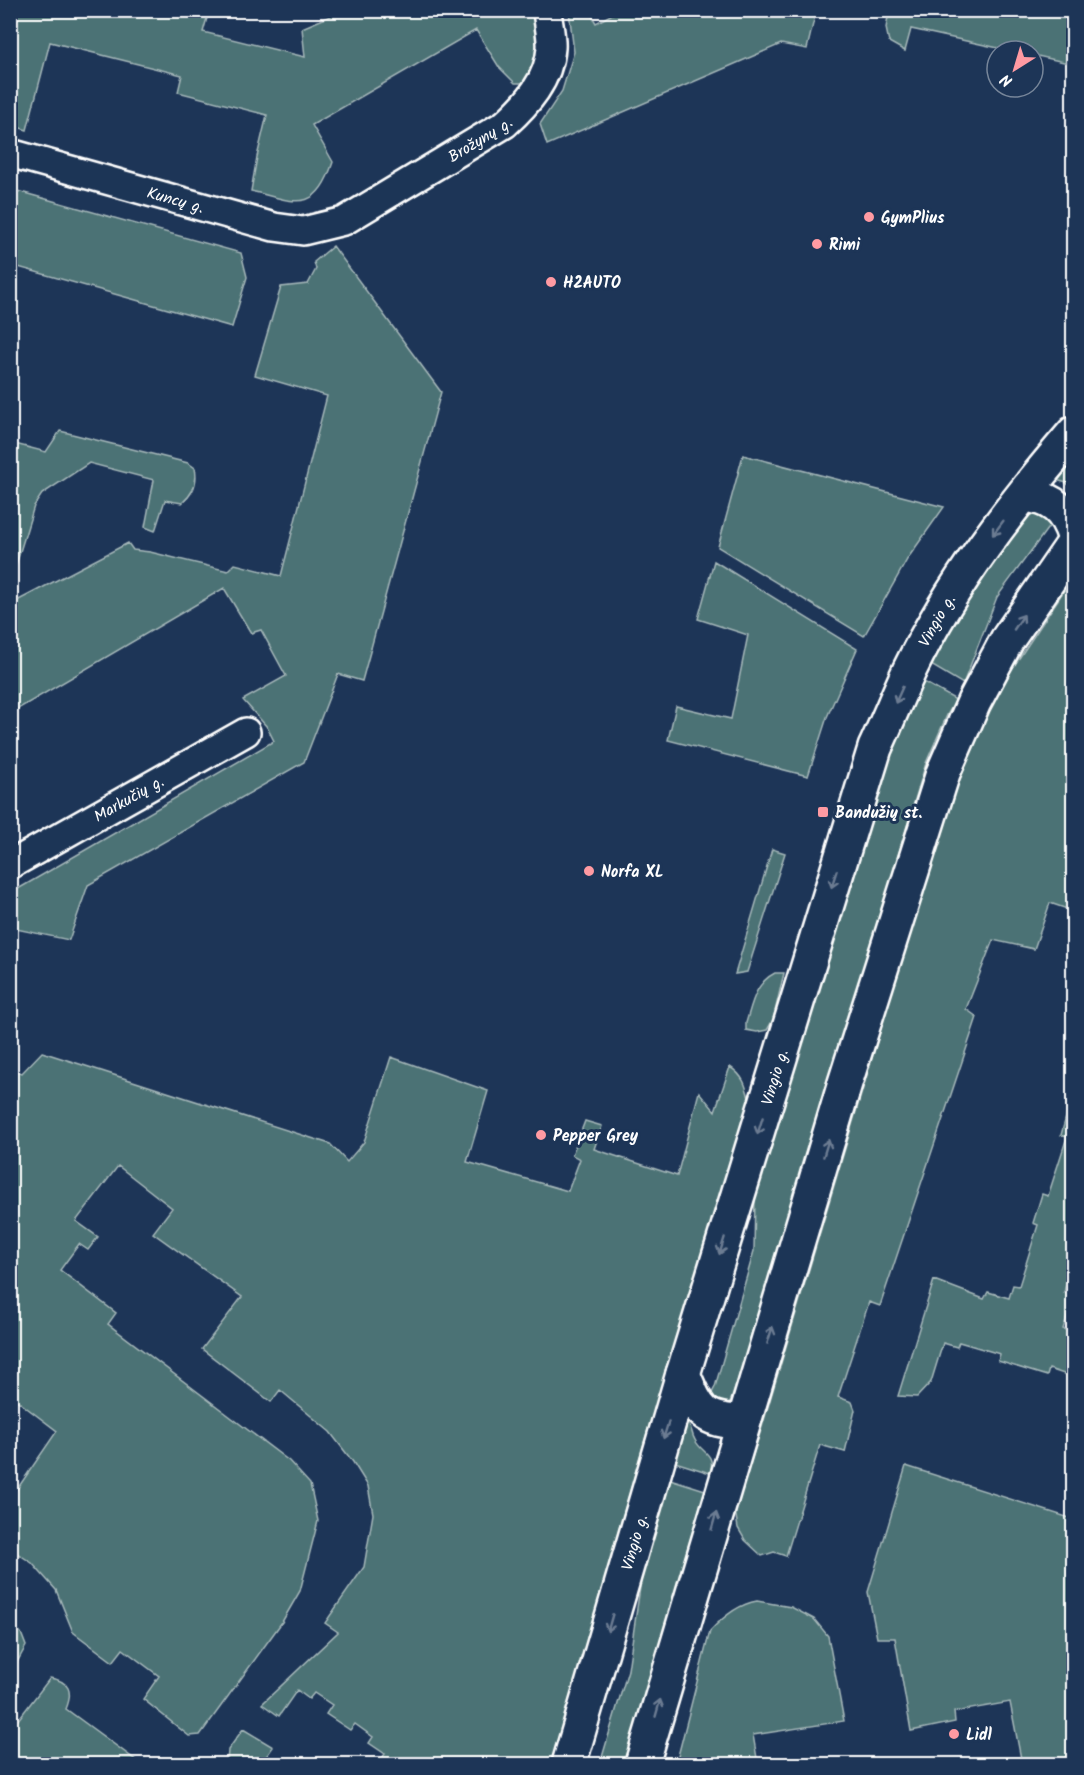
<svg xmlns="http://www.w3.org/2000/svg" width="1084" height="1775" font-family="Kalam,sans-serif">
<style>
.green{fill:#4c7274;stroke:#a6b8ba;stroke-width:1.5}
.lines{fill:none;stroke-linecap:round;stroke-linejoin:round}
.street-casing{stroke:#fff;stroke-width:32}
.secondary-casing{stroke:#fff;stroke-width:38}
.street{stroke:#1d3557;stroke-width:27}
.secondary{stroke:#1d3557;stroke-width:33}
.oneway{stroke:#6c7c92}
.poi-dot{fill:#ff9aa2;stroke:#1d3557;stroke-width:2}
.labels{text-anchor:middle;stroke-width:6;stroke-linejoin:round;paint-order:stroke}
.street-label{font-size:16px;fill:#fff;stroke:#1d3557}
.poi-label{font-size:16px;font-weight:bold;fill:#fff;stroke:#1d3557;text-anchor:start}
</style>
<rect width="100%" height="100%" fill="#1d3557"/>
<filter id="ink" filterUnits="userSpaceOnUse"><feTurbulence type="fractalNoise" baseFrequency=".0167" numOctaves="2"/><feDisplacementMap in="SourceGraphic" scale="12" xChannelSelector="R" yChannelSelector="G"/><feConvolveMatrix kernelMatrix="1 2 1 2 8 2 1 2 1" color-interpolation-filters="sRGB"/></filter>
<g filter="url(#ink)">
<path class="green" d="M 11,11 L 209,11 L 203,32 L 305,57 L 302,28 L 342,11 L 529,11 C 544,31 536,60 532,83 L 515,83 L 499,67 L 476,30 L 312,125 L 333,162 C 316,215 295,202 251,191 L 257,157 L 267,115 L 178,92 L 182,75 L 50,42 L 27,130 L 11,125 Z
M 569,11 L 589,11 L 596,23 L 618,11 L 816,11 L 807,49 L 781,44 L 547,145 L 540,124 L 562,91 L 574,52 Z
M 889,11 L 1074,11 L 1073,64 L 1033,55 L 1033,51 L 1012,51 L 911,29 L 905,51 L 889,42 L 886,28 Z
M 10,189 L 241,253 L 247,277 L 232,327 L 11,265 Z
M 333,246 L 441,392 L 362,681 L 338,674 L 304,762 L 88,885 L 69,940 L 11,928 L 11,893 L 274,741 L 267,727 L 243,700 L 286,676 L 261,630 L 251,633 L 224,588 L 11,713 L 11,604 L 128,543 L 133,550 L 150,552 L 228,571 L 235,564 L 281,576 L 327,396 L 255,375 L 281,287 L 308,284 L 316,269 L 314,262 Z
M 60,431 L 188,463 L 195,468 C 198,482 193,494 182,503 L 165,500 L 155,531 L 145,527 L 154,480 L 89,463 L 42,494 L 34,506 L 11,581 L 11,443 L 46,452 Z
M 1073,454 L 1073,492 L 1067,483 L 1052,479 Z
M 743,455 L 944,507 L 908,558 L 864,636 L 718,547 Z
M 1031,510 L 1053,521 L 997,597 L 963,684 L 931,665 L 979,581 Z
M 714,561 L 857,649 L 827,717 L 808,776 L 668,740 L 676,706 L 731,719 L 748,635 L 698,619 Z
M 1073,577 L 1073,911 L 1050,903 L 1034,949 L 993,940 L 966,1009 L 977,1017 L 880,1306 L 869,1302 L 838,1397 L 852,1402 L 855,1410 L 845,1452 L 820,1445 L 786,1556 L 774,1552 L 762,1556 L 745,1540 L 738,1528 L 735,1510 L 762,1427 L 923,887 L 968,749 L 1004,681 Z
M 922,681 L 956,700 L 947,715 L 926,763 L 759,1317 L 731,1400 L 726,1407 L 710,1397 L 715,1387 L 754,1251 L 755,1194 L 881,775 Z
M 772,849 L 785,853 L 747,972 L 735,974 Z
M 775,973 L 784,973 L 773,1020 L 767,1030 L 757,1032 L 746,1030 L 746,1023 C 752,1004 755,983 775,973 Z
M 42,1052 L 330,1144 L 347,1162 L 364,1142 L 391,1057 L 488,1091 L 467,1162 L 568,1191 L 580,1159 L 572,1155 L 585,1121 L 602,1126 L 594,1149 L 677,1176 L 699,1092 L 715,1111 L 730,1067 C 744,1076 746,1086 750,1102 L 647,1433 L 551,1764 L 378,1764 L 385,1754 L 369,1743 L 373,1737 L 355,1724 L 350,1730 L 326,1714 L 332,1705 L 314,1693 L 309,1699 L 297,1690 L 279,1716 L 262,1704 L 338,1632 L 325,1623 L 364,1567 L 373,1514 L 368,1486 L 353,1462 L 330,1432 L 280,1390 L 271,1402 L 202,1349 L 242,1297 L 153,1233 L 172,1208 L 118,1166 L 76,1221 L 98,1237 L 88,1250 L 79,1244 L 60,1270 L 116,1313 L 108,1324 L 289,1461 L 310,1484 L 318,1521 L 300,1591 L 282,1622 L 200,1735 L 189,1736 L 143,1699 L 159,1676 L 123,1649 L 113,1662 L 73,1632 L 56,1590 L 32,1563 L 11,1549 L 11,1498 L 57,1431 L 11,1396 L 11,1070 L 22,1073 Z
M 1070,1103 L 1074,1104 L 1073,1261 L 1064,1292 L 1074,1297 L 1063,1329 L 1073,1332 L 1073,1377 L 1049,1369 L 1047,1376 L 998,1361 L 1000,1354 L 959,1342 L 957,1347 L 943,1343 L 931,1382 L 917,1397 L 898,1396 L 934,1280 L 984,1299 L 988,1292 L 1009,1298 L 1013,1285 L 1019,1286 L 1038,1225 L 1033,1223 L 1042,1194 L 1048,1196 L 1067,1137 L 1061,1135 Z
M 687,1423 C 693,1428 691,1434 695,1440 C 702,1454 716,1453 710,1473 L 675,1462 Z
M 906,1466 L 1073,1519 L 1073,1764 L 1022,1764 L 1010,1702 L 954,1712 L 955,1722 L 911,1731 L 895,1638 L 877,1638 L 868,1592 Z
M 670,1479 L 705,1490 L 624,1764 L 600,1764 L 628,1670 L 642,1574 Z
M 757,1601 L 791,1607 L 814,1619 L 828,1636 L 844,1721 L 753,1735 L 758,1764 L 676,1764 L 710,1631 C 723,1617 738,1604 757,1601 Z
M 11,1624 L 21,1633 L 26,1646 L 11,1673 Z
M 50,1678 C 70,1681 73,1692 66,1709 L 141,1764 L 11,1764 L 11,1729 Z
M 243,1729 L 273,1747 L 261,1764 L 227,1763 L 228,1750 Z"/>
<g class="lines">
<g class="street-casing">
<g id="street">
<path id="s1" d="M 10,153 L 274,227 L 303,231 L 344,221 L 505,124 C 527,104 549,80 551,48 C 552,36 548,23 547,10"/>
<path id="s2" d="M 10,865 L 246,732"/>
</g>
</g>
<g class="secondary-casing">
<g id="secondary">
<path d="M 1024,495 C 1051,497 1066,510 1074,536"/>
<path d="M 683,1374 C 698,1410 701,1421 743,1422"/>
<path id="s3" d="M 569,1764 L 683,1374 L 875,748 C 887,722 898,695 910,669 C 951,584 1013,504 1074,433"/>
<path d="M 642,1764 L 845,1083 L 943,773 L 974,702 L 1007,640 L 1074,543"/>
</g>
</g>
<use href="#street" class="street"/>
<use href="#secondary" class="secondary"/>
</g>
<defs><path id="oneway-shaft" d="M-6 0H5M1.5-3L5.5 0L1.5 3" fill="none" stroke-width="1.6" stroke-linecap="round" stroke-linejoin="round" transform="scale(1.5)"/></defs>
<g class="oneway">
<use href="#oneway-shaft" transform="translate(998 528) rotate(127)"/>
<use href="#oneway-shaft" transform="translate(1019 622) rotate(-56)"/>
<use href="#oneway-shaft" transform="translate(899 695) rotate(114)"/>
<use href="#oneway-shaft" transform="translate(834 879) rotate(107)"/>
<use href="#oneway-shaft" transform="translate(760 1126) rotate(107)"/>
<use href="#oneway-shaft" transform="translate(826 1148) rotate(-73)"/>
<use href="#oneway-shaft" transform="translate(722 1246) rotate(107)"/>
<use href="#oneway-shaft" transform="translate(770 1335) rotate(-73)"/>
<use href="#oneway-shaft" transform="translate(666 1430) rotate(107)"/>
<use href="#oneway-shaft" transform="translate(714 1521) rotate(-74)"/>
<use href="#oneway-shaft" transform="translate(610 1623) rotate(106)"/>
<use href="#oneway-shaft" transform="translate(658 1708) rotate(-74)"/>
</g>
</g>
<g class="poi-dot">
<circle cx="869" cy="217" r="6"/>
<circle cx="817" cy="244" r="6"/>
<circle cx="551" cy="282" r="6"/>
<rect x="817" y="806" width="12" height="12" rx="3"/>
<circle cx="589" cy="871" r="6"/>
<circle cx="541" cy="1135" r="6"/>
<circle cx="954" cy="1734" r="6"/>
</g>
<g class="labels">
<g class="street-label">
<text dy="6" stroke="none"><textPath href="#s1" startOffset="504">Brožynų g.</textPath></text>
<text dy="6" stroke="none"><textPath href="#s1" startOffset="172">Kuncų g.</textPath></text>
<text dy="6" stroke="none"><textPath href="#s3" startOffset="1203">Vingio g.</textPath></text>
<text dy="6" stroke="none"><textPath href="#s2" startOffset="136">Markučių g.</textPath></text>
<text dy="6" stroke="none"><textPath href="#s3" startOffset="717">Vingio g.</textPath></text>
<text dy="6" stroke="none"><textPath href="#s3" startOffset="231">Vingio g.</textPath></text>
</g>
<g class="poi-label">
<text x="881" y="223">GymPlius</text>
<text x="829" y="250">Rimi</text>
<text x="563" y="288">H2AUTO</text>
<text x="835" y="818">Bandužių st.</text>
<text x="601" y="877">Norfa XL</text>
<text x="553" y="1141">Pepper Grey</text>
<text x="966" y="1740">Lidl</text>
</g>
</g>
<rect width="1084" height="1775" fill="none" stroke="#1d3557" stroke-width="36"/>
<rect x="18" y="18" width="1048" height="1739" fill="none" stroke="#fff" stroke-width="2" filter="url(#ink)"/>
<g transform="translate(1015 69) rotate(217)"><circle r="28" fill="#1d3557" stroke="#77869a" stroke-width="1.5"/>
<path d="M0-4.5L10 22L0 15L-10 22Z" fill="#ff9aa2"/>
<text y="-9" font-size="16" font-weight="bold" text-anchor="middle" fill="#ffffff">N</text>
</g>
</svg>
